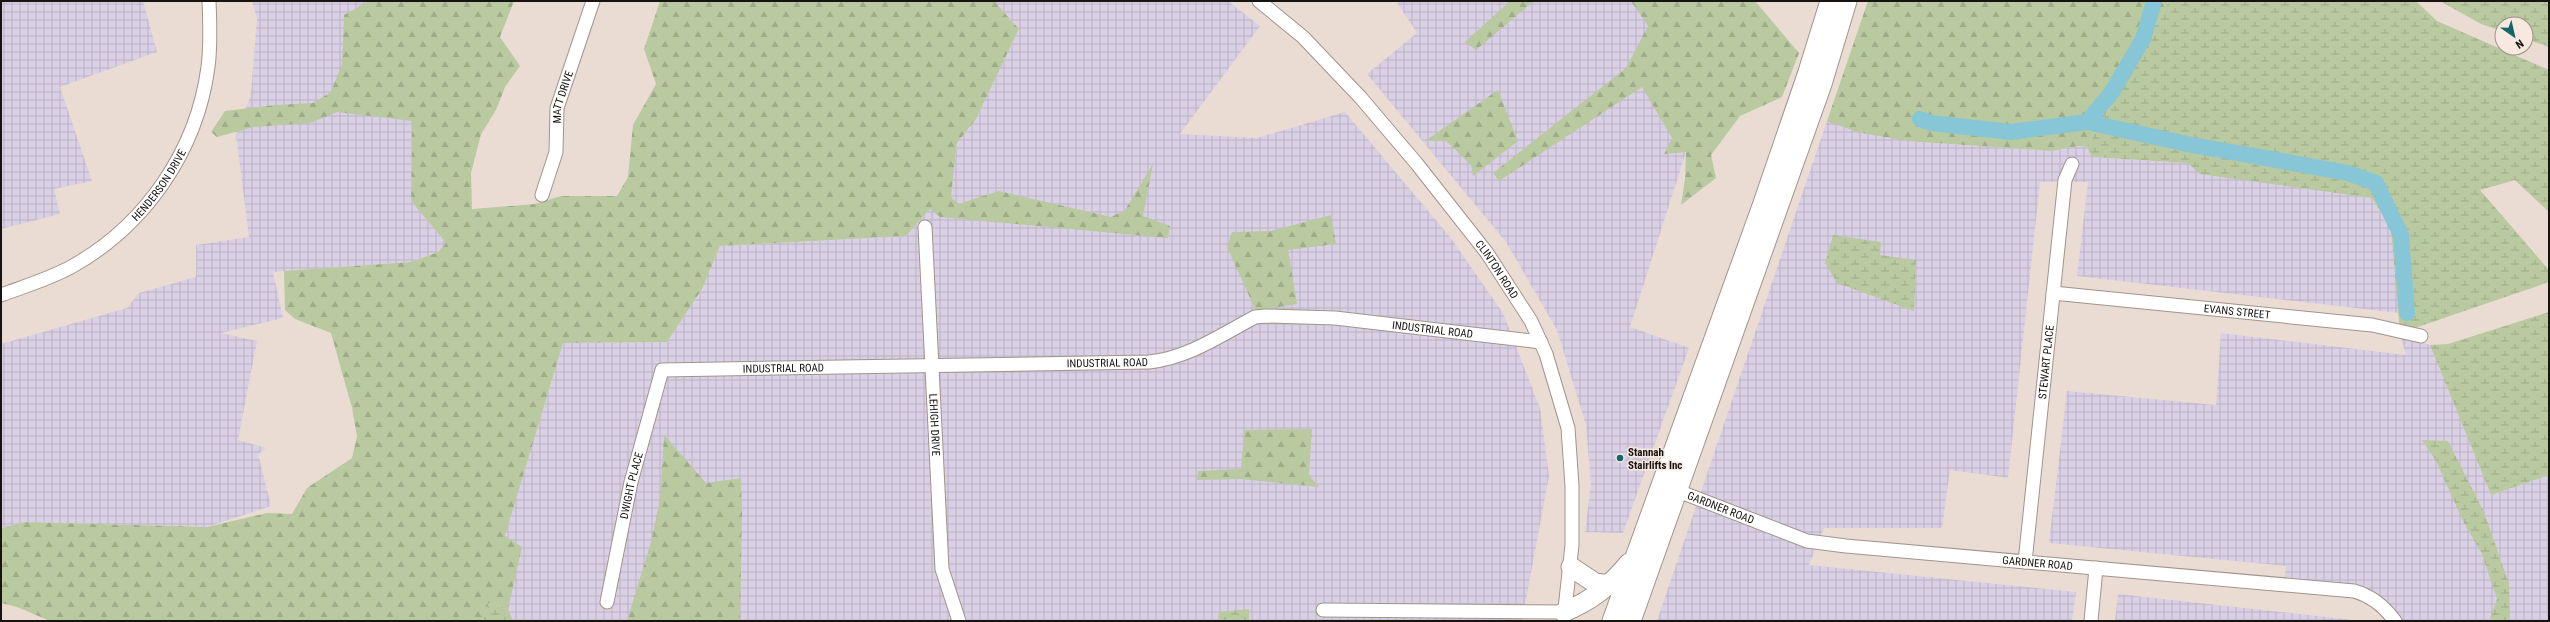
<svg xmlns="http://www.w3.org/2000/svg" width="2550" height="622" font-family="'Roboto Condensed',sans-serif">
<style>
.industrial{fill:url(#industrial-grid)}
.forest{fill:url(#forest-firs)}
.wetland{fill:url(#wetland-marsh)}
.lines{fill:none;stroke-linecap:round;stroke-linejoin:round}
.river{stroke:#87c6d7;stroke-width:16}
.minor-casing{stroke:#a1948c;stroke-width:15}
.highway-casing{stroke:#a1948c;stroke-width:21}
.minor{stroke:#fff;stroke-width:13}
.highway{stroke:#fff;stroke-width:19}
.poi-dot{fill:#15636b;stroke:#f7e9e0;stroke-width:1.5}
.labels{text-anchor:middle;stroke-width:3;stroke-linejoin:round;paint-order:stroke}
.street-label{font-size:11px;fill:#171310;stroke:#f7e9e0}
.poi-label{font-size:11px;font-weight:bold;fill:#171310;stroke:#f7e9e0;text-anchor:start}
</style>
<defs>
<pattern id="industrial-grid" width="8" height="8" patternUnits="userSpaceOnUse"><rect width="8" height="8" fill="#dad0e5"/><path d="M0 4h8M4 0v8" fill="none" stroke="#bab2c3"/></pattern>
<pattern id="forest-firs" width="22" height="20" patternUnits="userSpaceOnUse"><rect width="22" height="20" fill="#b9c9a0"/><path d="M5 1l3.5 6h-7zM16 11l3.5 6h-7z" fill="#9eac89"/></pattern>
<pattern id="wetland-marsh" width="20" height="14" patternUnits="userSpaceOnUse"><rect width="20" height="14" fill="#b9c9a0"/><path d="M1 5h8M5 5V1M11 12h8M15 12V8" fill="none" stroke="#9eac89"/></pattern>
</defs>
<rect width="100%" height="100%" fill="#eadcd3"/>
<path class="industrial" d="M 1,1 L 143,1 L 157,52 L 60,87 L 92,181 L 54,189 L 60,214 L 1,229 Z
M 252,1 L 374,1 L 412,120 L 411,201 L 446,243 L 438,252 L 411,262 L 273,272 L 283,318 L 221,333 L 257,341 L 238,440 L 266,448 L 258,454 L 271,506 L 207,527 L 25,522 L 1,528 L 1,344 L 127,308 L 139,293 L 196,277 L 196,245 L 249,237 L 236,135 L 251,94 L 257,18 Z
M 994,1 L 1228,1 L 1260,26 L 1180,134 L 1257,138 L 1345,112 L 1450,237 L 1503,313 L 1540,408 L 1549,476 L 1522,621 L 511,621 L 508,609 L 505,536 L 563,343 L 667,342 L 702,289 L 720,246 L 906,236 L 936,202 L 951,197 L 957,143 L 976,119 L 1019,29 Z
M 1396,1 L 1631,1 L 1651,30 L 1686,152 L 1630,327 L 1689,348 L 1623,533 L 1585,532 L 1591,484 L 1586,425 L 1557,330 L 1506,242 L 1367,74 L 1417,33 Z
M 1827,121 L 1907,141 L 2052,151 L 2078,146 L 2087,147 L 2093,157 L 2188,163 L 2372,198 L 2391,229 L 2399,313 L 2077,276 L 2088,182 L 2040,182 L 2008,478 L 1950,470 L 1942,528 L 1824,528 L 1809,565 L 2076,592 L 2072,621 L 1657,621 Z
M 2221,333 L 2406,355 L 2400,333 L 2430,345 L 2491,495 L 2549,475 L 2549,621 L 2386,621 L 2364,599 L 2283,591 L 2286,566 L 2049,543 L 2067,391 L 2216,405 Z
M 2118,594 L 2362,621 L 2115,621 Z"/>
<path class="forest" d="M 369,1 L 514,1 L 500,37 L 520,66 L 505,87 L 496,110 L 481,134 L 471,173 L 472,209 L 535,204 L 561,196 L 617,196 L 628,177 L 633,125 L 656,84 L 644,49 L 660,1 L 994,1 L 1019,29 L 976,119 L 957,143 L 951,197 L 958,204 L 999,191 L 1111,217 L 1125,210 L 1153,164 L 1143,216 L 1170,226 L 1168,238 L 940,217 L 930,209 L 906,236 L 720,246 L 702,289 L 667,342 L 563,343 L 505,536 L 522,547 L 508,609 L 489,603 L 482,621 L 50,621 L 17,607 L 1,603 L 1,528 L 25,522 L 207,527 L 267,513 L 292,514 L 307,488 L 352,458 L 357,436 L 352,408 L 331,333 L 295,319 L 285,310 L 284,271 L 411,262 L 438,252 L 446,243 L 411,201 L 412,121 L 337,112 L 310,123 L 254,127 L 217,137 L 211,132 L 225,111 L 276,105 L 313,103 L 331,92 L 342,64 L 344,15 Z
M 1510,1 L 1534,1 L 1476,50 L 1465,42 Z
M 1631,1 L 1755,1 L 1799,53 L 1782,97 L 1740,116 L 1711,155 L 1716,178 L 1681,205 L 1685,179 L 1686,152 L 1664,154 L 1672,138 L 1642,87 L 1499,181 L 1493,173 L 1626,68 L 1648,26 Z
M 1868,1 L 2169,1 L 2087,147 L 2078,146 L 2052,151 L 1907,141 L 1857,132 L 1827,121 Z
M 1498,90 L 1518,141 L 1473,176 L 1471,165 L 1446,141 L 1425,141 Z
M 1331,215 L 1336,244 L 1288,250 L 1297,304 L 1256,311 L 1227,247 L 1232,232 L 1271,231 Z
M 1312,429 L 1309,475 L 1319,487 L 1241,479 L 1197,480 L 1198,471 L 1241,469 L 1244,430 Z
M 664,435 L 706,483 L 741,478 L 742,513 L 740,621 L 627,621 L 651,542 L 660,500 Z"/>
<path class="wetland" d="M 2169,1 L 2416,1 L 2437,21 L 2549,70 L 2549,212 L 2515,180 L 2480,190 L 2549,270 L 2549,282 L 2400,333 L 2391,229 L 2372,198 L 2200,174 L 2188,163 L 2092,157 L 2087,147 Z
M 2440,1 L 2549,1 L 2549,47 L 2526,39 L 2526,24 L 2502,24 L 2502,31 L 2481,24 Z
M 1833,235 L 1881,242 L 1880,255 L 1916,260 L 1914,311 L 1837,283 L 1825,263 Z
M 2549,312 L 2549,475 L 2491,495 L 2430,345 L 2448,344 Z
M 2422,440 L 2448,441 L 2484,512 L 2509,584 L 2510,621 L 2489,621 L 2497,599 L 2482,554 L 2463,521 L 2436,461 Z
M 489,603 L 508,609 L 513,621 L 482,621 Z
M 1249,609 L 1249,621 L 1218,621 L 1219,612 Z"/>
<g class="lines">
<path class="river" d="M 2154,1 L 2143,39 L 2112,92 L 2087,122 L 2187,144 L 2348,173 L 2376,183 L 2401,235 L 2407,313
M 1920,119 L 1931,123 L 2011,132 L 2087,122"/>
<g class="minor-casing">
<g id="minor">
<path id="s1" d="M 1259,1 L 1303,37 L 1361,98 L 1417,164 L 1487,253 L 1531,321 L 1546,354 L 1568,428 L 1572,486 L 1572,545 L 1564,618"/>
<path id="s2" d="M 542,195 L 556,152 L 557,108 L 593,1"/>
<path id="s3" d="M 925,227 L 942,569 L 959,621"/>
<path id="s4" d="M 2053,293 L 2372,325 L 2421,336"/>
<path id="s5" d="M 1,295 C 25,286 49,279 71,267 C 145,226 197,151 208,67 C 211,45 210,23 209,1"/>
<path id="s6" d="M 1678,491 L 1807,541 L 1846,546 L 2354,591 C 2372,596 2384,606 2395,621"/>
<path id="s7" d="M 2025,562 L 2065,180 L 2072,164"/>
<path id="s8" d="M 607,602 L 631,482 L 662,370 L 1149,362 C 1188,358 1221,335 1255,317 L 1266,316 L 1335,318 L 1541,342"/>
<path d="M 1323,610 L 1564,612"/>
<path d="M 2091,621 L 2096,568"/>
</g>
</g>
<g class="highway-casing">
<path id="highway" d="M 1571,567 L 1595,583 L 1610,585
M 1564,612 C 1591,601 1610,586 1629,563
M 1612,621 L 1762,206 L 1807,75 L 1830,1
M 1631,621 L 1822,84 L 1847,1"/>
</g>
<use href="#minor" class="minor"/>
<use href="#highway" class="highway"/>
</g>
<circle class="poi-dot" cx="1620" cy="458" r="4"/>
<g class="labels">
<g class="street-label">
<text dy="4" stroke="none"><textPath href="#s2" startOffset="101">MATT DRIVE</textPath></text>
<text dy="4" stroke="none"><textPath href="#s5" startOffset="197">HENDERSON DRIVE</textPath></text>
<text dy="4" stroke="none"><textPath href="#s1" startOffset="360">CLINTON ROAD</textPath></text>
<text dy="4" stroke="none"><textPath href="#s4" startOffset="185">EVANS STREET</textPath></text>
<text dy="4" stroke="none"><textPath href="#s8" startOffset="1020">INDUSTRIAL ROAD</textPath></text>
<text dy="4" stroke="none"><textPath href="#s8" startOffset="684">INDUSTRIAL ROAD</textPath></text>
<text dy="4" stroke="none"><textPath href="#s7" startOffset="201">STEWART PLACE</textPath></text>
<text dy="4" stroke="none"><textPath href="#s8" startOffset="360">INDUSTRIAL ROAD</textPath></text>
<text dy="4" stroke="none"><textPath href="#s3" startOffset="198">LEHIGH DRIVE</textPath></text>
<text dy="4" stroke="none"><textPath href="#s8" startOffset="119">DWIGHT PLACE</textPath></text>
<text dy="4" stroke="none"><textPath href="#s6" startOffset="46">GARDNER ROAD</textPath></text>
<text dy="4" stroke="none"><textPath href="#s6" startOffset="370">GARDNER ROAD</textPath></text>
</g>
<g class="poi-label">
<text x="1628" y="456">Stannah<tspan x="1628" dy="13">Stairlifts Inc</tspan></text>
</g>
</g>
<rect width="2550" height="622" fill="none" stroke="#171310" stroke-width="4"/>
<g transform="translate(2514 36) rotate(146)"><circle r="19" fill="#f7e9e0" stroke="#9d938d"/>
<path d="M0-3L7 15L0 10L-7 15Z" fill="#15636b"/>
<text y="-6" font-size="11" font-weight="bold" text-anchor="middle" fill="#171310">N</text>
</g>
</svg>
